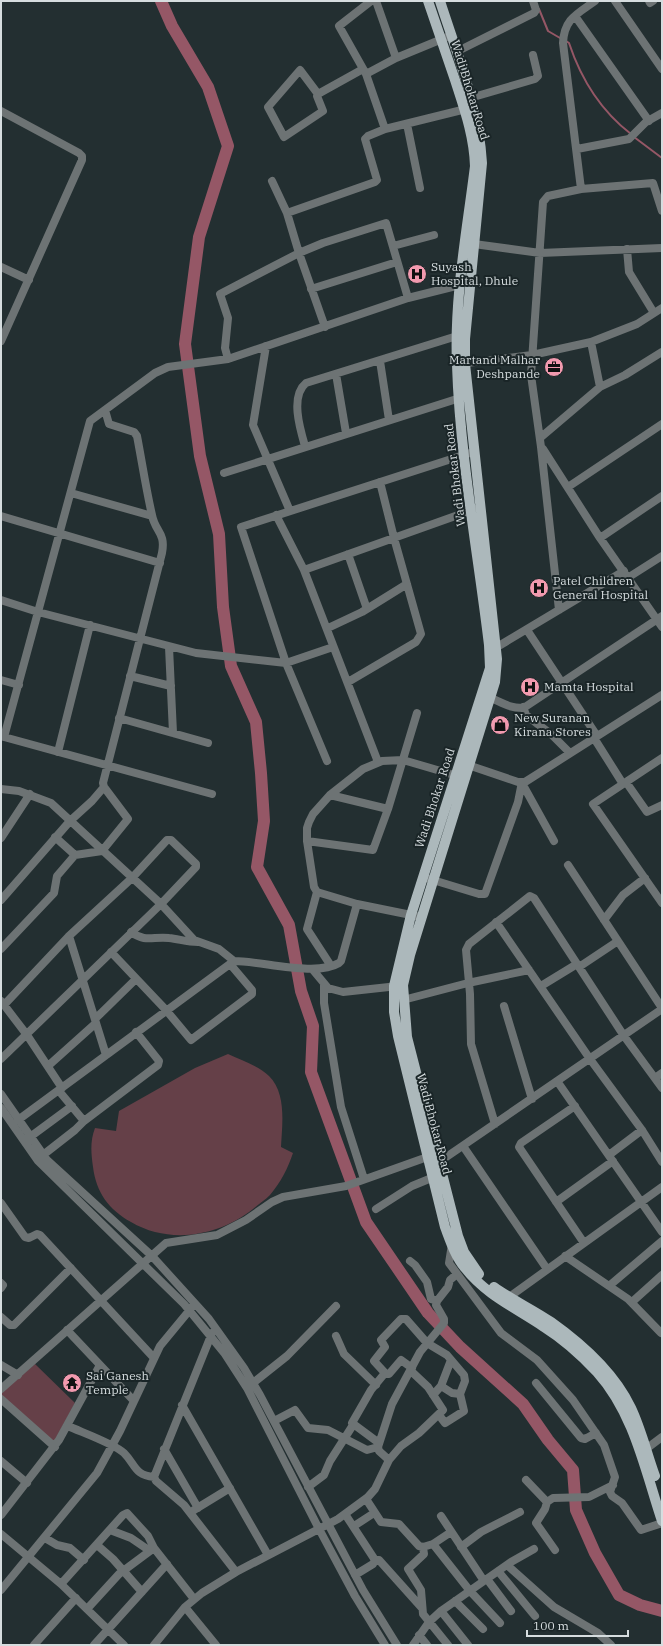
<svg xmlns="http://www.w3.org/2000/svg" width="663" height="1646" font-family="'IBM Plex Serif',serif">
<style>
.green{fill:#654048}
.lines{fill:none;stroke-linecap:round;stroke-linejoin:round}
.stream{stroke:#955766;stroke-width:2}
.river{stroke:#955766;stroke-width:12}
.minor{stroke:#6d7374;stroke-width:8}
.major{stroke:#acb8bb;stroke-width:10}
.labels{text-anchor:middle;stroke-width:4;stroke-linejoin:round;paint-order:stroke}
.street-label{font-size:12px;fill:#d6dddf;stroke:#1a2527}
.poi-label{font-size:12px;fill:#d6dddf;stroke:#1a2527;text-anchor:start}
</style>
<rect width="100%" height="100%" fill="#232f31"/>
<path class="green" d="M 228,1054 C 241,1060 259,1066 269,1076 C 287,1094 282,1125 281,1147 L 293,1153 C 288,1168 281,1182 270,1195 C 265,1200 259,1204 253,1209 C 219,1236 170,1245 131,1222 C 109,1210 96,1192 93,1167 C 91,1153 90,1141 95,1128 L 116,1131 L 119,1111 L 195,1068 Z
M 35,1364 L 75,1403 L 54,1442 L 1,1396 L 1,1393 Z"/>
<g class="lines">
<path class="stream" d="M 539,9 L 548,31 L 560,38
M 566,41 L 569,43 C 581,79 601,111 631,134
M 634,137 L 662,158"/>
<path class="river" d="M 161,1 L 172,26 L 208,87 L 228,146 L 199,237 L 185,344 L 200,456 L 219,534 L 223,607 L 231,666 L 256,722 L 261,773 L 264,821 L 257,867 L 289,925 L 301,991 L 313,1026 L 311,1072 L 366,1222 L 428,1313 L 460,1347 L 523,1404 L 548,1440 L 573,1470 L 576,1510 L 595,1553 L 619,1595 L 640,1605 L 662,1611"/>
<path class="minor" d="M 371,1 L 339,26 L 366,74 L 396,58 L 447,37
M 376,1 L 396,58
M 615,1 L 662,69
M 649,1 L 650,3 L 653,1
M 575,16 L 649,121
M 456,52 L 534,13 L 536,10 L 533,1
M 300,70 L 318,94 L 317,96 L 323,111 L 284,137 L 268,107 Z
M 366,74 L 385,129 L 470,108
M 318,94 L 363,69
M 470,98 L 535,79 L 538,76 L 533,55
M 1,111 L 79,153 L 82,156 L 82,160 L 1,341
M 407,124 L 420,188
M 577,149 L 629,139 L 646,122 L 662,113
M 272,181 L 287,213 L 299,253 L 325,327
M 581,189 L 653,183 L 662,211
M 287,213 L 375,182 L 377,180 L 365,139 L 368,136 L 385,129
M 474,244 L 540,253 L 662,248
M 393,246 L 434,235
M 627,249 L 629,272 L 654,313
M 1,267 L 29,280
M 311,289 L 397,262
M 266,346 L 253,425 L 290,511
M 228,359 L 225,348 L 228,318 L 220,294 L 299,253 L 323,243 L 386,223 L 408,298
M 380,361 L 389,420
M 459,364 L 532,355 L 591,342 L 637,324 L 662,308
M 336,374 L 346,433
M 600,387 L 625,375 L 662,352
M 540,438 L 600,387 L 591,342
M 305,446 C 300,429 290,396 306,383 L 457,336
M 543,449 L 600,538 L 662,627
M 224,473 L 463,397
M 568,487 L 662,424
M 71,493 L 152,516
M 276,515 L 304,570
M 1,516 L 160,563
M 600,538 L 662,496
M 348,554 L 367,609
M 629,577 L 662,556
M 1,600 L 38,612 L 90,421 L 155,373 L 168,367 L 228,359 L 408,298 L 460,285
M 559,610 L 541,447 L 531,375 L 543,202 L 548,196 L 581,189 L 563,43 C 564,19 577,14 595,1
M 328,628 L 362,612 L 407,584
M 527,630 L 597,736
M 169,647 L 173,733
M 497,647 L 624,571
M 130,676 L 171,686
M 1,680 L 19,685
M 348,682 L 416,642 L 421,634 L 394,538 L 380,482
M 485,696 C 497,699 512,711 525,707 L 662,616
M 523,707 L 526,715 L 552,735 L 570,753
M 119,718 L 208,743
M 1,736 L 4,737 L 38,612 L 196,653 L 286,663 L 333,647
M 4,737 L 212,794
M 594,738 L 623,784
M 58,752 L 90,625
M 662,758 L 593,804 L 662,903
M 327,761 L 286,663 L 241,527 L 470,453
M 378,762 L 304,570 L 475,509
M 465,764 L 518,782 L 525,782 L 662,695
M 626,782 L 647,812 L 662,805
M 523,785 L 554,841
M 1,789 L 19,791 L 51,803 L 161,904 L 194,940 L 219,949 L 234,961
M 330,795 L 388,809
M 55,837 L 75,855
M 1,838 L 30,794
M 307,841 L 373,850 L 388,809 L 417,713
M 568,865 L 662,1008
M 423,877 L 479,894 L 485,894 L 518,802 L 522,782
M 317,892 L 307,929 L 331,966
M 1,900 L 70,821 L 92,801 L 104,787
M 416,916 L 357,904 L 317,892 L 314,887 L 307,841 L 307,828 L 309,822 L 313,814 L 330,795 L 363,769 L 382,761 L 403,760 L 461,777
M 604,920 L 623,895 L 645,878
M 496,922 L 590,1059 L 642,1130 L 662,1162
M 131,932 C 146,943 153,936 169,938 C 179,939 187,942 198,942
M 69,936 L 106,1055
M 1,949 L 54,893 L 57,876 L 75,855 L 102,851 L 128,819 L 104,787 L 103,783 L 162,553 C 166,532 155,532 152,515 C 146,489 142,462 137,436 L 134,432 L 109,424 L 105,410
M 111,952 L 166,1010 L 191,1040 L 252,994 L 252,990 L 230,964
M 579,967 L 618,941
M 313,970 L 328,988 L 343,992 L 398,986
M 324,984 L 324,1003 L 341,1107 L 364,1179
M 541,986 L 577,964
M 403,1000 L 468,983 L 529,970
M 1,1001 L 27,1035 L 62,1088
M 504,1006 L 532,1099
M 95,1019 L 136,979
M 1,1059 L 161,904 L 196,867 L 196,864 L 171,840 L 167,840 L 132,878 L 69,936 L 4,1005
M 48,1066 L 96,1023
M 655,1078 L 662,1073
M 557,1081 L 662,1232
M 59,1091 L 84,1121
M 1,1094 L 47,1160 L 152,1256 L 209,1319 L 244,1368 L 260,1395 L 363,1590 L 397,1645
M 575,1106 L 521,1143 L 519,1147 L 584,1243
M 1,1108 L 38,1161 L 184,1304 L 225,1354 L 247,1388 L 318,1527 L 355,1596 L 385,1645
M 18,1120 L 234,961 C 262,961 316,977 339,963 L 341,961 L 357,904
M 495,1124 L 471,1044 L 470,994 L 466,950 L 469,944 L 530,896 L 534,898 L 624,1036 L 662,1088
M 30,1137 L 72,1106
M 463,1146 L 547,1269
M 43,1155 L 75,1130 L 84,1121 L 158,1065 L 159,1061 L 136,1032
M 609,1155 L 642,1130
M 439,1162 L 662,1009
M 556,1202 L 613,1161
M 1,1203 L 25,1237 L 29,1238 L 37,1234 L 40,1235 L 154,1358
M 376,1209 L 412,1186 L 434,1177
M 452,1244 L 449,1263 L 501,1333 L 537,1360 L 573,1400 L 604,1445 L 615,1477 L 610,1492 L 612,1496 L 622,1503 L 641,1530 L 662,1523
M 565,1256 L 628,1299 L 661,1333
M 410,1261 L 415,1265 L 427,1282 L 431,1299 L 437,1301
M 1,1283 L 3,1285 L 1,1288
M 609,1286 L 662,1241
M 505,1300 L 662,1187
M 632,1302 L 662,1275
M 1,1317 L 10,1325 L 14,1325 L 71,1268
M 67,1330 L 134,1401
M 212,1333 L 154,1477 L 156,1481 L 184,1505 L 236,1572
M 336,1336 L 344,1354 L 376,1385
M 1,1365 L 18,1375
M 385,1373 L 389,1374 L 401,1360 L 412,1368
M 253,1383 L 287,1356 L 336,1306
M 536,1383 L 581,1438 L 585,1439 L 596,1433
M 441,1386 L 452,1393 L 460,1394
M 1,1389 L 166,1243 L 217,1235 L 246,1220 L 272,1202 L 283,1197 L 346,1186 L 433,1155
M 433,1395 L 441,1386 L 451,1360
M 1,1399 L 55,1447
M 182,1405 L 268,1555
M 274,1421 L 295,1410 L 308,1428 L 328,1430 L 367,1450 L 378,1447
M 68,1426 C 81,1432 115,1444 124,1453 C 136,1465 134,1475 154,1477
M 379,1443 L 352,1423 L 371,1390 L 385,1373 L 374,1361 L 385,1347 L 381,1340 L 401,1319 L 406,1319 L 427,1343 L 447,1355 L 464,1375 L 465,1381 L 460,1394 L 464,1411 L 445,1423 L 439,1415
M 164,1449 L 198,1508
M 642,1452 L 662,1437
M 389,1460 L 401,1446 L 419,1433 L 443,1410 L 428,1387 L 411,1371
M 1,1461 L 27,1483
M 526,1480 L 547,1502
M 308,1487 L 324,1475 L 330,1461 L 353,1425
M 366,1499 L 381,1522 L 399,1524 L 419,1546 L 423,1547 L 433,1544 L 451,1532
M 194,1510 L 230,1488
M 345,1514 L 375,1560 L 373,1564 L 355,1575
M 1,1515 L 59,1440 L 100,1365
M 441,1516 L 484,1581
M 354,1526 L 374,1513
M 110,1530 L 131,1538 L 150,1551
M 1,1534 L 61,1584 L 124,1645
M 45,1538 L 57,1545 L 70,1548 L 84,1560
M 433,1544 L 470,1591 L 500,1623
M 97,1545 L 113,1559 L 142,1592
M 423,1547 L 424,1554 L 408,1569 L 421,1590 L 423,1614 L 448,1645
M 461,1547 L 481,1532 L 520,1512
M 555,1550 L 536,1523 L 545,1509 L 547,1502 L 553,1498 L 589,1497 L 613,1485
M 375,1560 L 379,1560 L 422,1608
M 507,1565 L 554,1607 L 598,1633 L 611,1645
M 498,1571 L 535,1616
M 487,1579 L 511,1611
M 61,1584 L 123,1515 L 127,1513 L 148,1536 L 154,1548 L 194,1599
M 1,1590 L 97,1473 L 120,1431 L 160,1346 L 193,1306
M 455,1601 L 483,1629
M 185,1607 L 216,1645
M 87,1609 L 119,1574 L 154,1548
M 441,1611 L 468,1645
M 419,1635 L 427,1645
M 34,1645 L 76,1598
M 94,1645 L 167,1564
M 154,1645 L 185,1607 L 202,1593 L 236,1572 L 338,1519 L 368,1497 L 375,1489 L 389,1460 L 379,1451 L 378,1447 L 392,1404 L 420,1352 L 444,1323 L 444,1319 L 436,1305 L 437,1301 L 448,1287 L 450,1280 L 457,1274
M 413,1645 L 429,1622 L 441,1611 L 511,1562 L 534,1549"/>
<path class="major" d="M 428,1 C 437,27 446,53 455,80 C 464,108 474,135 475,166 C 467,231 454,298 457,365 C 460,459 478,552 489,645 L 490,668 L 411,915 L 394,986 L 394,1012 L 398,1036 L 445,1227 C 450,1240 455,1256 465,1268 C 486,1295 516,1308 544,1327 C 563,1339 582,1356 597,1372 C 634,1413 645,1470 662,1521
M 440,1 C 457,54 479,108 482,163 L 465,339 L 465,364 L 497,659 L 495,682 L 410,955 L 403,985 L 407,1037 L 458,1236 L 464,1252 L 479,1274
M 494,1287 C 512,1300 532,1309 551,1322 C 582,1344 614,1372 631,1408 C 641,1429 647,1454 655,1476"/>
</g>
<defs>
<g id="hospital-disc" transform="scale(1)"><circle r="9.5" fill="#f29aaf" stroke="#1a2527"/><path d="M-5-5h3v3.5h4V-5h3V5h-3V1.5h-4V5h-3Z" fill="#111"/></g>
<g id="office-disc" transform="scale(1)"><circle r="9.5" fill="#f29aaf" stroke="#1a2527"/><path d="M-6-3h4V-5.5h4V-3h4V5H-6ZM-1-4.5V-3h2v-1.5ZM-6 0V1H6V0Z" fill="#111"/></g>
<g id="shop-disc" transform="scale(1)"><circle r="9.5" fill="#f29aaf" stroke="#1a2527"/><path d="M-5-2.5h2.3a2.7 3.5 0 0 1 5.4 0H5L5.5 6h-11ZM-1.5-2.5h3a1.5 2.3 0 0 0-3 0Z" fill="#111"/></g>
<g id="temple-disc" transform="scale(1)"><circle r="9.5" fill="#f29aaf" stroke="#1a2527"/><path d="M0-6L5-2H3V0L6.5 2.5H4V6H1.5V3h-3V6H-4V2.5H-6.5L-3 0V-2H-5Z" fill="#111"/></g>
</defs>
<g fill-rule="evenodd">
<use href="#hospital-disc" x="417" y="274"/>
<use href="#office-disc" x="554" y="367"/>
<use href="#hospital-disc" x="539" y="588"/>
<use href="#hospital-disc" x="530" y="687"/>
<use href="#shop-disc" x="500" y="725"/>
<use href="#temple-disc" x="72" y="1383"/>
</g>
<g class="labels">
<g class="street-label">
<text transform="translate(470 90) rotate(73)" y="4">Wadi Bhokar Road</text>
<text transform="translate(455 475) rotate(-97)" y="4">Wadi Bhokar Road</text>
<text transform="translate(435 798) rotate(-72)" y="4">Wadi Bhokar Road</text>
<text transform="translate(434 1124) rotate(75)" y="4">Wadi Bhokar Road</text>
</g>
<g class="poi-label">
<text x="431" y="271">Suyash<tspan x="431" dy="14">Hospital, Dhule</tspan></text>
<text x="540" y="364" text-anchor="end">Martand Malhar<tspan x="540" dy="14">Deshpande</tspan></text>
<text x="553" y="585">Patel Children<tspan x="553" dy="14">General Hospital</tspan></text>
<text x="544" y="691">Mamta Hospital</text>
<text x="514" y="722">New Suranan<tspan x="514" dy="14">Kirana Stores</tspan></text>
<text x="86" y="1380">Sai Ganesh<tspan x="86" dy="14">Temple</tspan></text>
</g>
</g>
<rect width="663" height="1646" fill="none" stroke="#d6dddf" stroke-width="4"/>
<path d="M527 1630v6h101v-6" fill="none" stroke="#d6dddf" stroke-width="2"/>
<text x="533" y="1630" font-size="12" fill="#d6dddf" stroke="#1a2527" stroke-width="3" paint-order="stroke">100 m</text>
</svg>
